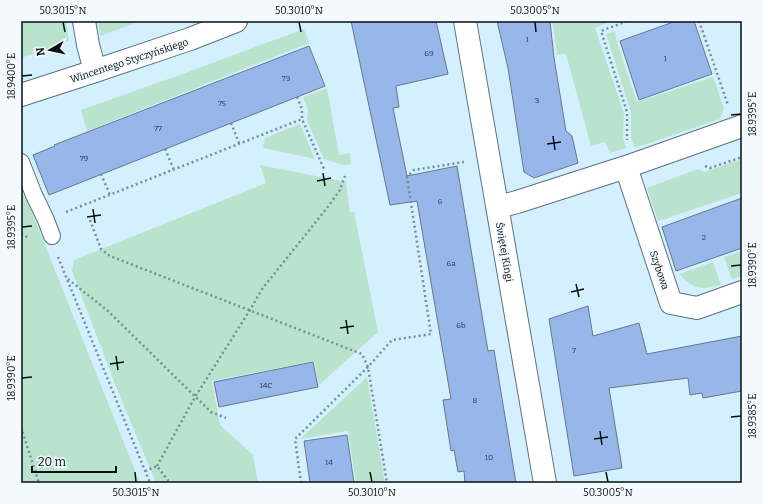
<svg xmlns="http://www.w3.org/2000/svg" width="763" height="504" font-family="Bitter,serif">
<style>
.green{fill:#bae3ce}
.building{fill:#97b6ea;stroke:#6a768a}
.lines{fill:none;stroke-linecap:round;stroke-linejoin:round}
.lane-casing{stroke:#59727e;stroke-width:18}
.street-casing{stroke:#59727e;stroke-width:24}
.secondary-casing{stroke:#59727e;stroke-width:24}
.path{stroke:#788c96;stroke-width:2.5;stroke-dasharray:2 3;stroke-linecap:butt}
.lane{stroke:#fff;stroke-width:16}
.street{stroke:#fff;stroke-width:22}
.secondary{stroke:#fff;stroke-width:22}
.ticks{fill:none;stroke:#050e13;stroke-width:1.5}
.labels{text-anchor:middle;stroke-width:3;stroke-linejoin:round;paint-order:stroke}
.number-label{font-size:8px;fill:#2a3849}
.street-label{font-size:10px;fill:#050e13;stroke:#f3f9fc}
.neatline{fill:none;stroke:#050e13;stroke-width:1.5}
.ticks-label{font-size:10px;text-anchor:middle;fill:#050e13}
</style>
<rect width="100%" height="100%" fill="#d4f0fe"/>
<path class="green" d="M 21,21 L 66,21 L 69,41 L 21,58 Z
M 98,21 L 132,21 L 133,24 L 100,36 Z
M 552,21 L 607,21 L 607,23 L 595,28 L 624,113 L 623,137 L 626,148 L 610,153 L 605,142 L 591,146 L 566,54 L 557,55 Z
M 304,29 L 309,43 L 87,131 L 81,110 L 191,71 Z
M 615,31 L 616,39 L 637,102 L 713,77 L 724,108 L 720,119 L 635,148 L 631,138 L 631,112 L 606,34 Z
M 327,88 L 339,155 L 350,153 L 351,164 L 343,165 L 324,159 L 307,121 L 308,110 L 303,97 Z
M 300,124 L 315,159 L 263,148 L 265,138 Z
M 742,159 L 742,193 L 658,221 L 647,188 L 698,169 L 704,172 Z
M 260,165 L 346,182 L 350,212 L 354,212 L 378,332 L 319,385 L 314,361 L 212,381 L 220,425 L 253,455 L 258,483 L 156,483 L 115,384 L 72,271 L 74,260 L 266,183 Z
M 21,193 L 25,195 L 140,483 L 21,483 Z
M 742,251 L 742,276 L 732,279 L 724,257 Z
M 713,262 L 721,285 C 699,290 695,290 679,274 Z
M 367,377 L 385,483 L 356,483 L 348,431 L 300,439 Z"/>
<path class="building" d="M 351,21 L 436,21 L 448,74 L 396,86 L 399,107 L 393,108 L 407,176 L 457,166 L 488,351 L 494,350 L 516,483 L 465,483 L 464,471 L 458,472 L 454,450 L 451,451 L 443,400 L 451,399 L 417,201 L 390,205 Z
M 497,21 L 550,21 L 554,58 L 566,131 L 572,136 L 578,163 L 534,178 L 524,172 L 508,68 Z
M 676,21 L 694,21 L 712,74 L 639,100 L 620,41 Z
M 309,46 L 325,86 L 49,195 L 33,155 L 55,146 L 54,145 Z
M 742,198 L 742,248 L 676,271 L 662,227 Z
M 588,306 L 593,336 L 639,323 L 647,354 L 742,336 L 742,391 L 703,398 L 702,393 L 690,395 L 688,378 L 609,388 L 622,468 L 574,476 L 549,319 Z
M 313,362 L 318,387 L 219,407 L 214,382 Z
M 347,435 L 354,483 L 310,483 L 304,441 Z"/>
<g class="lines">
<g class="lane-casing">
<path id="lane" d="M 21,162 L 34,195 L 46,220 L 52,236"/>
</g>
<g class="street-casing">
<path id="street" d="M 84,21 L 88,45 L 95,71
M 465,21 L 545,483
M 626,167 L 671,303 L 697,308 L 742,292
M 498,207 L 517,202 L 626,167 L 742,126"/>
</g>
<g class="secondary-casing">
<path id="secondary" d="M 21,95 L 95,71 L 190,39 L 236,21"/>
</g>
<path class="path" d="M 627,21 L 601,31 L 627,112 L 627,140
M 699,21 L 728,105
M 297,97 L 302,109 L 302,119 L 324,169
M 231,123 L 239,143
M 165,149 L 174,170
M 705,166 L 710,168 L 742,157
M 101,174 L 110,195
M 66,212 L 302,119
M 90,220 L 101,249 L 110,256 L 362,354 L 368,367 L 387,483
M 21,234 L 29,238
M 58,257 L 150,483
M 68,279 L 108,311 L 211,412 L 226,418
M 21,427 L 39,483
M 157,466 L 195,397 L 250,310 L 262,289 L 327,208 L 340,190 L 346,173
M 145,471 L 157,466 L 170,483
M 301,483 L 295,439 L 368,367 L 392,340 L 431,334 L 407,177 L 414,170 L 464,162"/>
<use href="#lane" class="lane"/>
<use href="#street" class="street"/>
<use href="#secondary" class="secondary"/>
</g>
<path class="ticks" d="M 63,22 L 65,32M 299,22 L 301,32M 535,22 L 536,32M 22,76 L 32,75M 731,115 L 741,114M 553,136 L 555,150M 547,144 L 561,142M 323,173 L 325,186M 317,181 L 331,178M 93,209 L 95,223M 87,217 L 101,215M 22,227 L 32,226M 731,266 L 741,265M 576,284 L 579,297M 571,292 L 584,289M 346,320 L 348,334M 340,328 L 354,326M 116,356 L 118,370M 110,364 L 124,362M 22,378 L 32,377M 731,417 L 741,416M 600,431 L 602,445M 594,439 L 608,437M 135,472 L 136,482M 370,472 L 372,482M 606,472 L 608,482"/>
<g class="labels">
<g class="number-label">
<text x="527" y="42">1</text>
<text x="429" y="56">69</text>
<text x="665" y="61">1</text>
<text x="286" y="81">73</text>
<text x="537" y="103">3</text>
<text x="222" y="106">75</text>
<text x="158" y="131">77</text>
<text x="84" y="161">79</text>
<text x="440" y="204">6</text>
<text x="704" y="240">2</text>
<text x="451" y="266">6a</text>
<text x="461" y="328">6b</text>
<text x="574" y="353">7</text>
<text x="266" y="388">14C</text>
<text x="475" y="403">8</text>
<text x="489" y="460">10</text>
<text x="329" y="465">14</text>
</g>
<g class="street-label">
<text transform="translate(129 60) rotate(-18)" y="4">Wincentego Styczyńskiego</text>
<text transform="translate(505 252) rotate(80)" y="4">Świętej Kingi</text>
<text transform="translate(660 270) rotate(71)" y="4">Szybowa</text>
</g>
</g>
<rect width="763" height="504" fill="none" stroke="#f3f9fc" stroke-width="44"/>
<g transform="translate(50 50) rotate(261)" stroke="#f3f9fc" stroke-width="3" paint-order="stroke">
<path d="M0-3L7 15L0 10L-7 15Z" fill="#050e13"/>
<text y="-6" font-size="11" font-weight="bold" text-anchor="middle" fill="#050e13">N</text>
</g>
<path d="M32 466v6h84v-6" fill="none" stroke="#050e13" stroke-width="2"/>
<text x="38" y="466" font-size="12" fill="#050e13" stroke="#f3f9fc" stroke-width="3" paint-order="stroke">20 m</text>
<rect x="22" y="22" width="719" height="460" class="neatline"/>
<g class="ticks-label">
<text x="63" y="14">50.3015°N</text>
<text x="299" y="14">50.3010°N</text>
<text x="535" y="14">50.3005°N</text>
<text transform="translate(11 76) rotate(-90)" y="4">18.9400°E</text>
<text transform="translate(752 114) rotate(-90)" y="4">18.9395°E</text>
<text transform="translate(11 227) rotate(-90)" y="4">18.9395°E</text>
<text transform="translate(752 265) rotate(-90)" y="4">18.9390°E</text>
<text transform="translate(11 378) rotate(-90)" y="4">18.9390°E</text>
<text transform="translate(752 416) rotate(-90)" y="4">18.9385°E</text>
<text x="136" y="496">50.3015°N</text>
<text x="372" y="496">50.3010°N</text>
<text x="608" y="496">50.3005°N</text>
</g>
</svg>
